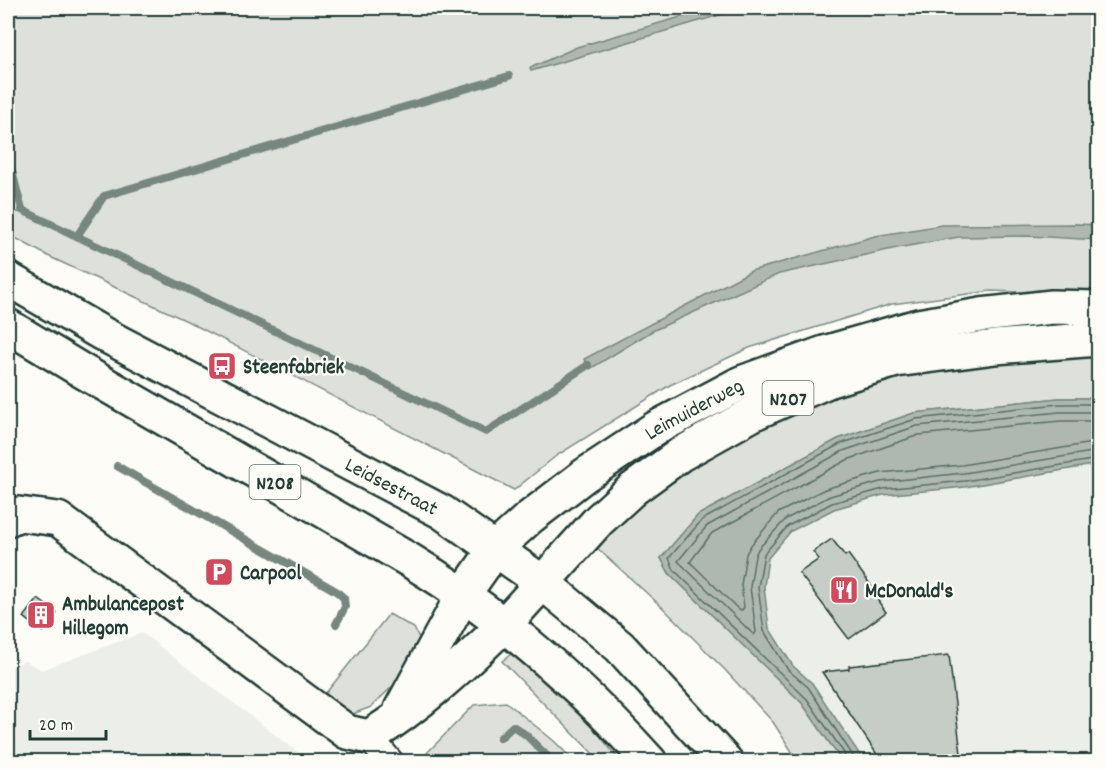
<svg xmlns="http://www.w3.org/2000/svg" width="1106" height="769" font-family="Dekko,sans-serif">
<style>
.built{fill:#eceee9}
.green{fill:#dde0db;stroke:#7e8e88;stroke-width:1.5}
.water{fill:#aeb8b1;stroke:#75877f;stroke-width:1.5}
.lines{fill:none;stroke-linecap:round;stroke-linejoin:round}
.shore{stroke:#586e66;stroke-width:1.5}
.stream{stroke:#75877f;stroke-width:8}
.building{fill:#c6cdc7;stroke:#1f3d34;stroke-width:1.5}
.street-casing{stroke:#1f3d34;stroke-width:30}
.secondary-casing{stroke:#1f3d34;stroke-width:38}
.primary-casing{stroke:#1f3d34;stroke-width:38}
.street{stroke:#fdfcf7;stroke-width:26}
.secondary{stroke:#fdfcf7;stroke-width:33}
.primary{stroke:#fdfcf7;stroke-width:33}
.labels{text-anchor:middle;stroke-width:4.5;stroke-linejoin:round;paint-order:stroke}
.shield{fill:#fdfcf7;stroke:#62766e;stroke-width:1.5}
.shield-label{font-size:20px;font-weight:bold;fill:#1f3d34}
.poi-label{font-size:21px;font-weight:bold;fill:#1f3d34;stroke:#fdfcf7;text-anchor:start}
.street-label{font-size:21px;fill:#1f3d34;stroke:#fdfcf7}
</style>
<rect width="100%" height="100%" fill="#fdfcf7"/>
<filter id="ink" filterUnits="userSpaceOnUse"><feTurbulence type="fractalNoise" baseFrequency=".0167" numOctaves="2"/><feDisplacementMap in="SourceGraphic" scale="12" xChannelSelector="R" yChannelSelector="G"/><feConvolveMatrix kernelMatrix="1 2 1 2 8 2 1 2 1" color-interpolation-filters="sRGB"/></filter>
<g filter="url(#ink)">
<path class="built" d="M 1098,373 L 1098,761 L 811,761 L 635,550 Z
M 142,633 L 309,761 L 8,761 L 8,668 L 25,661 L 42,670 Z"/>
<path class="green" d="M 8,8 L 1098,8 L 1098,295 L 991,291 L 892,304 L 749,348 L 670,385 L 556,456 L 514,490 L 187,321 L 50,257 L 8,234 L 8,213 L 18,212 L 69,232 L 24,209 L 8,146 Z
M 1098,345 L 1098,398 L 1059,398 L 914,413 L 838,439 L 698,515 L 661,558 L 669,573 L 802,703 L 842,761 L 798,761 L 773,722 L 725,670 L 662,607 L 597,548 L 621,519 L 689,464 L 752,427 L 896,371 Z
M 389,614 L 414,628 L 420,640 L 397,682 L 371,707 L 350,715 L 318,703 Z
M 511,654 L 528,655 L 554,678 L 620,761 L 600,761 L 502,661 Z
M 506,702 L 554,741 L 574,761 L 425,761 L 424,756 L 474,705 Z"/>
<path class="water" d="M 712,8 L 743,8 L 531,71 L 530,68 L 577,47 Z
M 1078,224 L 1098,225 L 1098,240 L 1030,236 L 959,237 L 897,248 L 779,274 L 652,331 L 590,369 L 584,359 L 751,271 L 875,236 L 942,225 Z
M 1059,398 L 1098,398 L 1098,464 L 965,487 L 883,495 L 834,509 L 791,531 L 768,558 L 764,587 L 769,628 L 793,666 L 812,683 L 864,761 L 842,761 L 802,703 L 669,573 L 661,558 L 698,515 L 838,439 L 914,413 Z"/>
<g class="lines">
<path class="shore" d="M 1098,412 L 1060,412 L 917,426 L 843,451 L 707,526 L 678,561 L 754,635 L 756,632 L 750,587 L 755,556 L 758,549 L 786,519 L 830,496 L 880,482 L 964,473 L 1098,451
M 1098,421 L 1060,421 L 919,435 L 847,460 L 712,533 L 690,562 L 739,610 L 742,610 L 744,607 L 741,585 L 746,554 L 751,545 L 778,513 L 825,489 L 880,473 L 962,465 L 1098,442
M 846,762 L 844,753 L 807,699 L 674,570 L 669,558 L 702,520 L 840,444 L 916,419 L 1059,404 L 1098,404
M 857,762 L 808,687 L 788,670 L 764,631 L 758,587 L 764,554 L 788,526 L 832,503 L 883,489 L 965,481 L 1098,459"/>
<path class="stream" d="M 8,156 L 22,210 L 486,432 L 588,365
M 77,236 L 104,196 L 509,76
M 117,466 L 336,591 L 344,598 L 345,607 L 336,624
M 500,738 L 513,726 L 526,735 L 553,762"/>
</g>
<path class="building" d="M 832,539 L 845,556 L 848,554 L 881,599 L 878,601 L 886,612 L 849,639 L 799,573 L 819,559 L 813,552 Z
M 38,599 L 57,613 L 43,632 L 24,617 Z
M 949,655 L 962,762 L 882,762 L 822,672 L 849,669 L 849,666 Z"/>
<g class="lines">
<g class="street-casing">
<path id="street" d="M 369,737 L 390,762"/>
</g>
<g class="secondary-casing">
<path id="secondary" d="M 8,519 L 19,514 L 58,519 L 347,732 L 369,737 C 419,706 462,666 504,625
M 401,709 L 463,595"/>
</g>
<g class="primary-casing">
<g id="primary">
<path id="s1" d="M 8,279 L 103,334 L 442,512 L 542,582 L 620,647 L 726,762"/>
<path d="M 8,326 L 84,372 L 411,561 C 500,615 580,684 650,762"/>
<path id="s2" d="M 463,595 L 496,548 L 529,518 L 585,475 L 656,428 L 741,383 L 824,353 L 918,326 L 981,315 L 1052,307 L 1098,308"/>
<path d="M 504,625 L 599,520 L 633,489 L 681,454 L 756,412 L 830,380 L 896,360 L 995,347 L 1098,339"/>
</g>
</g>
<use href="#street" class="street"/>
<use href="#secondary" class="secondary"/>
<use href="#primary" class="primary"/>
</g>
</g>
<defs>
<g id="bus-square" transform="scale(1.5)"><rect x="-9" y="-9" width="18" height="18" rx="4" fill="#d1495b" stroke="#fdfcf7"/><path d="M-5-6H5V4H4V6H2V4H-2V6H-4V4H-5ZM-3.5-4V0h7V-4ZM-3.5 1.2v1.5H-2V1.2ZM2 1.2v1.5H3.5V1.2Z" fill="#fff"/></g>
<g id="parking-square" transform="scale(1.5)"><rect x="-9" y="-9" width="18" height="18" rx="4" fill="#d1495b" stroke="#fdfcf7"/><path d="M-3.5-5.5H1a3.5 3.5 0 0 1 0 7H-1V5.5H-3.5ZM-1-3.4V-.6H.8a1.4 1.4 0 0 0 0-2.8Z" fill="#fff"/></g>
<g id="restaurant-square" transform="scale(1.5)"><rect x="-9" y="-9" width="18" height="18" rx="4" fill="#d1495b" stroke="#fdfcf7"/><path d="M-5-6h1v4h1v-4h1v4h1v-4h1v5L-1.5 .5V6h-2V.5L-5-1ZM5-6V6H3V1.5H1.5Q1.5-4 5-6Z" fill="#fff"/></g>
<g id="building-square" transform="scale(1.5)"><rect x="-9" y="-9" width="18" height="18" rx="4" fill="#d1495b" stroke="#fdfcf7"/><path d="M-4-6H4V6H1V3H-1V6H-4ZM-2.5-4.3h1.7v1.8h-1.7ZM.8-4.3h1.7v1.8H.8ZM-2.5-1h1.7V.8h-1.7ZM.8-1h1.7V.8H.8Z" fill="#fff"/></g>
</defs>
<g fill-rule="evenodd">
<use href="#bus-square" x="222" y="366"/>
<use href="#parking-square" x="219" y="572"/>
<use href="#restaurant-square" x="844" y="590"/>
<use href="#building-square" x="41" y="615"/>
</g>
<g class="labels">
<g class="shield">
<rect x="762.5" y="381" width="51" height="34" rx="4.5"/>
<rect x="249.5" y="465" width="51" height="34" rx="4.5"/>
</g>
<g class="shield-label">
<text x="788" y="405">N207</text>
<text x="275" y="489">N208</text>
</g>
<g class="poi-label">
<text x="243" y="373">Steenfabriek</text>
<text x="240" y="579">Carpool</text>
<text x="865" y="597">McDonald's</text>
<text x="62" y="610">Ambulancepost<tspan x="62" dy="24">Hillegom</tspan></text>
</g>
<g class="street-label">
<text dy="7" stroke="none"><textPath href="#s2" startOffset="300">Leimuiderweg</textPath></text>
<text dy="7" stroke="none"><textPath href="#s1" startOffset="436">Leidsestraat</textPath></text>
</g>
</g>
<rect width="1106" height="769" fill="none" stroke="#fdfcf7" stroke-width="30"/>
<rect x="15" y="15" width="1076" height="739" fill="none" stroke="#1f3d34" stroke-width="2" filter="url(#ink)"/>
<path d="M30 730v9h76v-9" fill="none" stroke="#1f3d34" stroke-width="3"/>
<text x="39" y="730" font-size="18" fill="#1f3d34" stroke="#fdfcf7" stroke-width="4.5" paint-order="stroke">20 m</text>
</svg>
